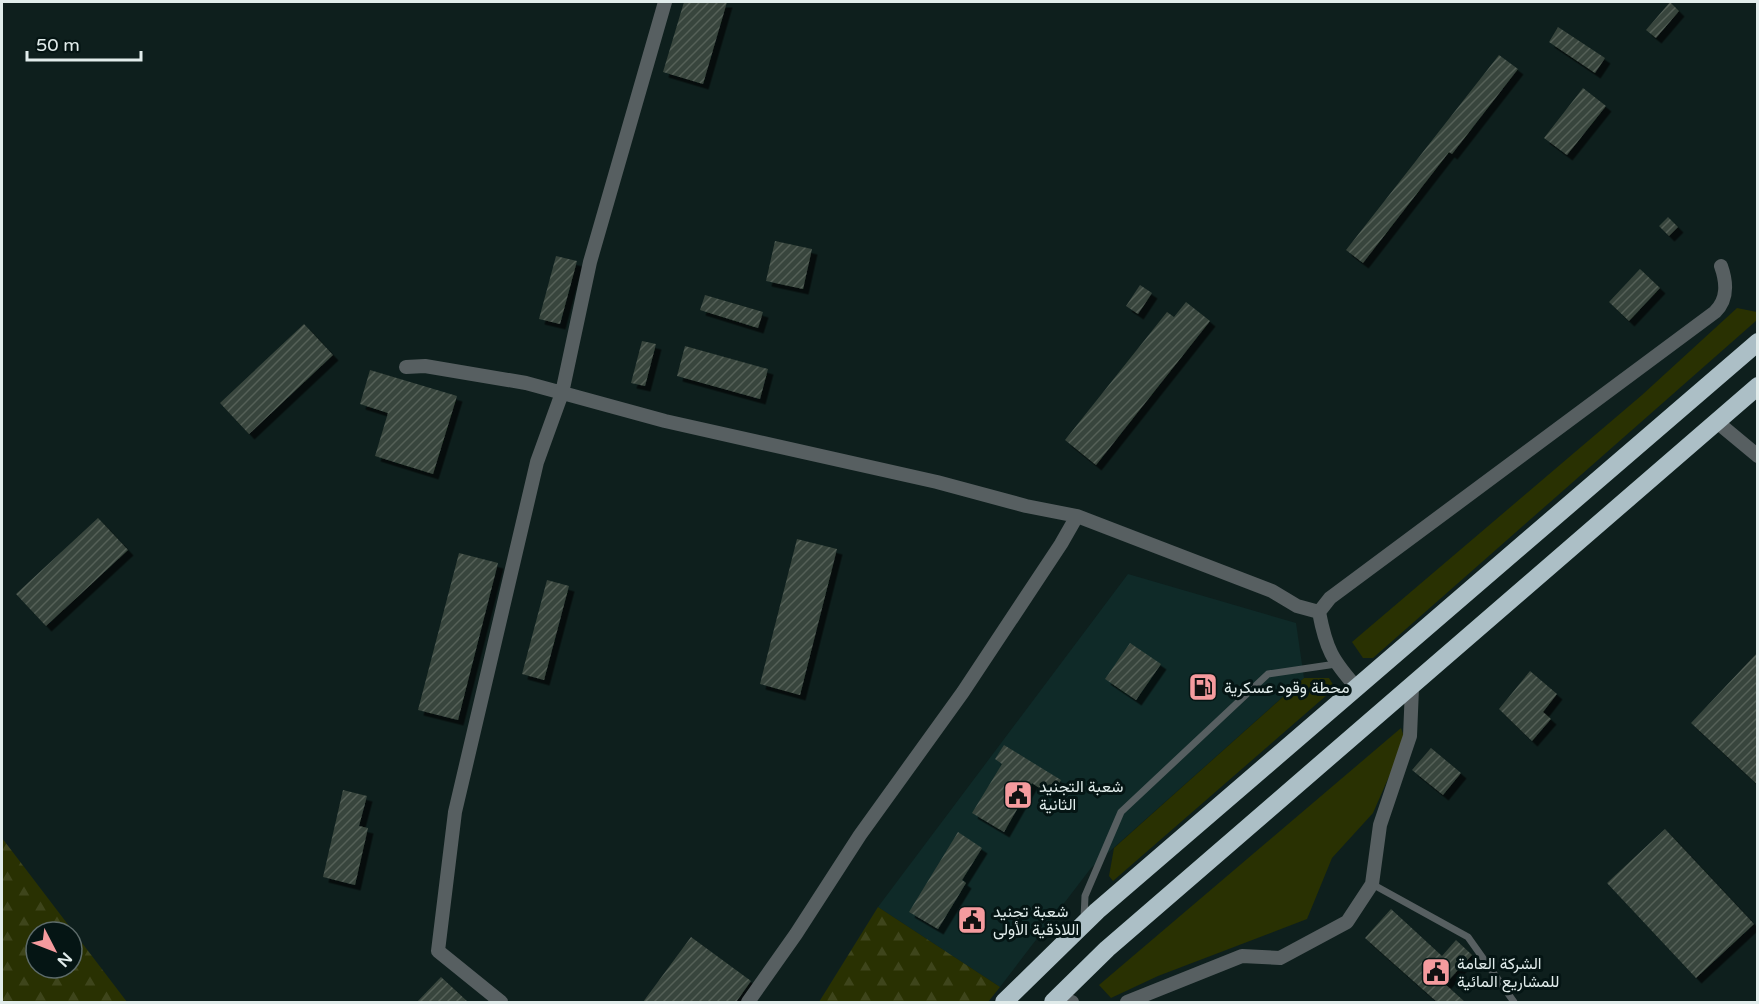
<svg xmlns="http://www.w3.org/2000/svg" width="1759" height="1004" font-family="'Varela Round',Vazirmatn,sans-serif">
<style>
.built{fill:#0f2a28}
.grass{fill:#293102}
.forest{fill:url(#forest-firs);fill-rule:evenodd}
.building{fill:url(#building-hatch);filter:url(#shadow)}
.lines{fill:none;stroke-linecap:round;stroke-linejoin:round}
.lane{stroke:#575f61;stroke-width:7}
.street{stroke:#575f61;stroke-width:14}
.highway{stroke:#acbfc6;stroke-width:18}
.labels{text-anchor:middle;stroke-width:6;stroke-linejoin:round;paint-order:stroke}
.poi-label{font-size:16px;fill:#e1eceb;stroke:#051514;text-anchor:start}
</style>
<defs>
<pattern id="forest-firs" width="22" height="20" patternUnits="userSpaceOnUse" patternTransform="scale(1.5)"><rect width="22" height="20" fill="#293102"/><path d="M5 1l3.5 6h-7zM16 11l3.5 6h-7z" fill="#3e451b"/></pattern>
<pattern id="building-hatch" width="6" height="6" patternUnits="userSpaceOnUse" patternTransform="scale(1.5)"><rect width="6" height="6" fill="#38453c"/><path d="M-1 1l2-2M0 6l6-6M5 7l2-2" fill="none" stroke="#546058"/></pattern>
<filter id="shadow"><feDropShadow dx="5.5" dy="5.5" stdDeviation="0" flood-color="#0009"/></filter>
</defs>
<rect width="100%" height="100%" fill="#0e1f1d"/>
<path class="built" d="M 1128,574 L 1296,623 L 1304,678 L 1091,868 L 1000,987 L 878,907 Z"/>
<path class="grass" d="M 1737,308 L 1757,312 L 1757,320 L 1373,658 L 1363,658 L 1352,642 L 1642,395 Z
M 1304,678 L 1329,678 L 1335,688 L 1113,881 L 1109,876 L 1114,848 Z
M 1401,728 L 1405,740 L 1373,813 L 1332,858 L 1307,919 L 1158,976 L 1111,998 L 1099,985 Z"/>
<path class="forest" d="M 2,838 L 127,1002 L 2,1002 ZM 36,932 L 72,932 L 72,968 L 36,968 Z
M 878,907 L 1000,987 L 988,1002 L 819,1002 Z"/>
<path class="building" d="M 684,2 L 727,2 L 703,84 L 663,72 Z
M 1670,2 L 1679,11 L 1656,38 L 1646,30 Z
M 1558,27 L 1605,58 L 1595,73 L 1549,42 Z
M 1499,55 L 1518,69 L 1452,154 L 1449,152 L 1363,263 L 1346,250 Z
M 1583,88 L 1606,106 L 1567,155 L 1544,138 Z
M 1668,217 L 1678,227 L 1669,236 L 1659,226 Z
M 775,241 L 812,249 L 803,289 L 766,281 Z
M 556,256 L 577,261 L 560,324 L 539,319 Z
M 1640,269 L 1660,288 L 1629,321 L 1609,302 Z
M 1140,285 L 1152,293 L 1138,314 L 1126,306 Z
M 705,295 L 763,312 L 758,328 L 700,310 Z
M 1186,302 L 1210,321 L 1096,465 L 1065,440 L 1167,312 L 1174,317 Z
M 304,324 L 333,355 L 249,434 L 220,403 Z
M 642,341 L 656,344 L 645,386 L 631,383 Z
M 685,346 L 768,369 L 760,399 L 677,376 Z
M 370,370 L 457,396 L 433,474 L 375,456 L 388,413 L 360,404 Z
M 98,518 L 128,550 L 46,626 L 16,594 Z
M 797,539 L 837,549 L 800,695 L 760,684 Z
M 459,553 L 498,563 L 458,720 L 418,710 Z
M 547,580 L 569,586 L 544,680 L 522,674 Z
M 1130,643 L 1161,664 L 1136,700 L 1105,679 Z
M 1758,652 L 1758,785 L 1691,723 Z
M 1530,671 L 1557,694 L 1543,712 L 1551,719 L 1532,741 L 1499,709 Z
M 1004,745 L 1061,780 L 1051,796 L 1032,783 L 1004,832 L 972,813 L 1002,764 L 995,759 Z
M 1431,748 L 1461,773 L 1443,795 L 1412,770 Z
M 343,790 L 367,796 L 359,826 L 368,828 L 355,885 L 323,877 Z
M 1665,829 L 1754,924 L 1696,978 L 1607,883 Z
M 958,832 L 982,848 L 962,880 L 966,883 L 938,929 L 909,912 Z
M 1391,909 L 1442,956 L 1456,940 L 1472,955 L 1445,984 L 1465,1002 L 1437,1002 L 1365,938 Z
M 691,937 L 751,981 L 736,1002 L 643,1002 Z
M 441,977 L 468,1002 L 417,1002 Z"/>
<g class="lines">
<path class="lane" d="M 1372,884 L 1468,937 L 1514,1002
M 1084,919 L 1085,896 L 1121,812 L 1268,674 L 1336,664"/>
<path class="street" d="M 406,367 L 425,366 L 526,383 L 665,421 L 937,482 L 1026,506 L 1077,516 L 1272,591 L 1297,606 L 1319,612
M 1717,422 L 1758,456
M 1357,688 C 1332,660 1326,649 1319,612 L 1330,598 L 1715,312 C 1728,299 1727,283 1721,266
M 1057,998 L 1072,1002
M 501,1002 L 438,951 L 455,812 L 537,462 L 562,393 L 590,262 L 665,2
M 748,1002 L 796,934 L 860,835 L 963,692 L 1061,544 L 1077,516
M 1127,1002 L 1242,956 L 1280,958 L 1347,922 L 1372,884 L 1380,825 L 1410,736 L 1412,688"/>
<path class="highway" d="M 1004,1002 L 1097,911 L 1758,342
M 1053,1002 L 1107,949 L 1758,386"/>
</g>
<defs>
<g id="fuel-square" transform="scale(1.5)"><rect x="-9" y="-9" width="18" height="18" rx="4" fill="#f59b9e" stroke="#051514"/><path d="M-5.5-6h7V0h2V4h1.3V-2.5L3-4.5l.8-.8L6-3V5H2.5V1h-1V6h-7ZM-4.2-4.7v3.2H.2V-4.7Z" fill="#111"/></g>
<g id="civic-square" transform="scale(1.5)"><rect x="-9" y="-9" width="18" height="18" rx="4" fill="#f59b9e" stroke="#051514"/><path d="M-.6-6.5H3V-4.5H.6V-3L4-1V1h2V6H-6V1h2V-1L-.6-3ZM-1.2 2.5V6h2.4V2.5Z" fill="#111"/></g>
</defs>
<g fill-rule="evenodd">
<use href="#fuel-square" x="1203" y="687"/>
<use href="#civic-square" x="1018" y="795"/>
<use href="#civic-square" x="972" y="920"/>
<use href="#civic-square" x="1436" y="972"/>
</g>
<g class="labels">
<g class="poi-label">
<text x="1224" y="693">محطة وقود عسكرية</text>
<text x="1039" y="792">شعبة التجنيد<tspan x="1039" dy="18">الثانية</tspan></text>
<text x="993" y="917">شعبة تجنيد<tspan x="993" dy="18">اللاذقية الأولى</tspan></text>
<text x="1457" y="969">الشركة العامة<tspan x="1457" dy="18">للمشاريع المائية</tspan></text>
</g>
</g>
<rect width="1759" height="1004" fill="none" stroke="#e1eceb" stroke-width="6"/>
<g transform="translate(54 950) rotate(132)"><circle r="28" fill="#051514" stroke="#5d6b6a" stroke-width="1.5"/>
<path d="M0-4.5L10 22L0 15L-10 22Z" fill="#f59b9e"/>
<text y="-9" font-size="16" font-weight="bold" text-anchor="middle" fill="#e1eceb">N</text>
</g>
<path d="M27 51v9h114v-9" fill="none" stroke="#e1eceb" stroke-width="3"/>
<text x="36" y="51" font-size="18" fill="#e1eceb" stroke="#051514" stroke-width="4.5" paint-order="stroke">50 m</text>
</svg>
